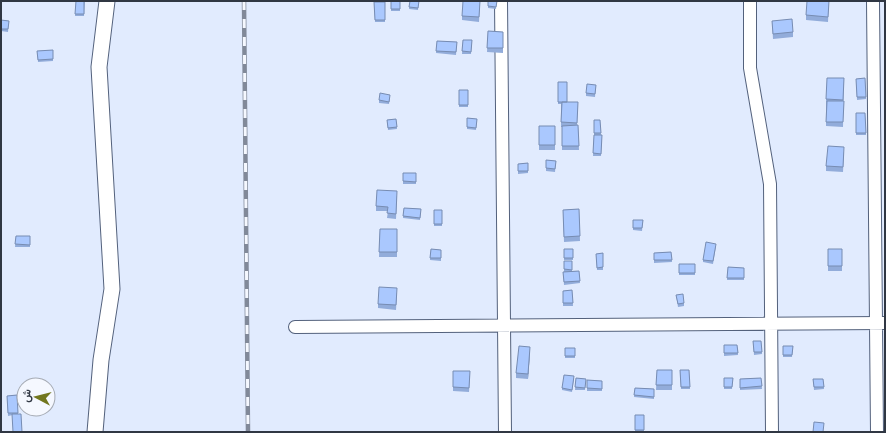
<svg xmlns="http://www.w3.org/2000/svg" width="886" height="433" font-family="'Asap Condensed',Vazirmatn,sans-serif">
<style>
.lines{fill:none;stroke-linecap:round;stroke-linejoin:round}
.minor-casing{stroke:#53617c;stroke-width:14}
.tertiary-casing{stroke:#53617c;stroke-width:17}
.minor{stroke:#fff;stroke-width:12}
.tertiary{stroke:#fff;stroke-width:15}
.rail-casing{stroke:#818999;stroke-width:4.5}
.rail{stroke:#f5f8ff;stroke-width:3;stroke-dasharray:9;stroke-linecap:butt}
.wall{fill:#92acda}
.shaded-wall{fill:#778cb2}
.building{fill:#aac8fe;stroke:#778cb2}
</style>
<rect width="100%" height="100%" fill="#e1ebfe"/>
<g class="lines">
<g class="minor-casing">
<path id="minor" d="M 501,1 L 505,432
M 750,1 L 750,68 L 770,184 L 772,432
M 873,1 L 877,432
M 295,327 L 885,323"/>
</g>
<g class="tertiary-casing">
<path id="tertiary" d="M 95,432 L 101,360 L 112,289 L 99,67 L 107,1"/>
</g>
<use href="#minor" class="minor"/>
<use href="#tertiary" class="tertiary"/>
<g class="rail-casing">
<path id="rail" d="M 244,1 L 248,432"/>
</g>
<use href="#rail" class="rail"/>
</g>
<path class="wall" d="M 76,1 L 85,1 L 84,16 L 75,16 Z
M 391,1 L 400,1 L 400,11 L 391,11 Z
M 410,1 L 419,1 L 418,10 L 409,9 Z
M 480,1 L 479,22 L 462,20 L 462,16 Z
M 488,1 L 497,1 L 496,9 L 488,8 Z
M 829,1 L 828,22 L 806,20 L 806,15 Z
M 374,2 L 385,2 L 385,22 L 375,22 Z
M 1,20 L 9,21 L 8,32 L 1,31 Z
M 772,21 L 793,32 L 793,37 L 773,39 Z
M 488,31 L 503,32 L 503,53 L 487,52 Z
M 463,40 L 472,40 L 471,54 L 462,54 Z
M 437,41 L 457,42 L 456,55 L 436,53 Z
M 53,50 L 53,61 L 38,62 L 37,51 Z
M 844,78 L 843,127 L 826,126 L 826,99 Z
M 865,78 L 866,99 L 857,100 L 856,79 Z
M 558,82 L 567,102 L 578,102 L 577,125 L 578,125 L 579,150 L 562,150 L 562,127 L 561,127 L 561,104 L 558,104 Z
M 596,85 L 595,97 L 586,96 L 586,93 Z
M 459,90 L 468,90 L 468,107 L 459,107 Z
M 390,97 L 389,104 L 379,103 L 379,100 Z
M 856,113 L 865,113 L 866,135 L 856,135 Z
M 467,118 L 477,119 L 476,130 L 467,129 Z
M 396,119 L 397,129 L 388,130 L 387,120 Z
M 594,120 L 600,120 L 601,135 L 602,135 L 601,156 L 593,156 L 594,136 Z
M 539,126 L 555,126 L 555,150 L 539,150 Z
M 844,152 L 843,172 L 826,171 L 826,166 Z
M 546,160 L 556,161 L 555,172 L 546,171 Z
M 528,163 L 528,173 L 518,174 L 518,164 Z
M 403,173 L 416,173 L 416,184 L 403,184 Z
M 397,196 L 396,219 L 387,218 L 388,211 L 376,211 L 376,206 Z
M 404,208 L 421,209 L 420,220 L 403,218 Z
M 579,209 L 580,241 L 564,242 L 563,210 Z
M 434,210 L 442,210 L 442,226 L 434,226 Z
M 633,220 L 643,220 L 642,231 L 633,230 Z
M 380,229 L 397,229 L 397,257 L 379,257 Z
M 16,236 L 30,236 L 30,247 L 15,247 Z
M 716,246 L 713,264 L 703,262 L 703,260 Z
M 431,249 L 441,250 L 441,261 L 430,260 Z
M 564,249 L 573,249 L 573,260 L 564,260 Z
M 828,249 L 842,249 L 842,271 L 828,271 Z
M 671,252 L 672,262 L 654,263 L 654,253 Z
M 603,253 L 603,270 L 597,270 L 596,254 Z
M 564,261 L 572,261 L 572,271 L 579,271 L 580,283 L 564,285 L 563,272 L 568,272 L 564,272 Z
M 679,264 L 695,264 L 695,275 L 679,275 Z
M 728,267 L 744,268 L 744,280 L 727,280 Z
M 572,290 L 573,306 L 563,306 L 563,291 Z
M 397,293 L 396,310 L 378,308 L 378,304 Z
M 676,295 L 684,303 L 684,306 L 678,307 Z
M 753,341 L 761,341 L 762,354 L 754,355 Z
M 724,345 L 737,345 L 738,355 L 724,356 Z
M 783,346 L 793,346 L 792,357 L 783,357 Z
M 565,348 L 575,348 L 575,358 L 565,358 Z
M 530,352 L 528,379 L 516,378 L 516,373 Z
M 657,370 L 672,370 L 672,390 L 656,390 Z
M 680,370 L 689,370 L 690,389 L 681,389 Z
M 453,371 L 470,376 L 469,392 L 453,391 Z
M 576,378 L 586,379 L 585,390 L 575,390 Z
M 724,378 L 733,378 L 732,389 L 724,389 Z
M 761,378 L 762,389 L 740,390 L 740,379 Z
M 574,379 L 572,392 L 562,390 L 562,388 Z
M 813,379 L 823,379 L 824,389 L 814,390 Z
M 587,380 L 602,381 L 602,391 L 587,391 Z
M 635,388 L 654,389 L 654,399 L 634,397 Z
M 17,395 L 18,414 L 8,416 L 7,396 Z
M 635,415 L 644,415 L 644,432 L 635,432 Z"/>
<path class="shaded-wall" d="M 530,347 L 530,352 L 528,379 L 528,374 Z"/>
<path class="building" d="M 76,1 L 84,1 L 84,14 L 75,14 Z
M 391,1 L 400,1 L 400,9 L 391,9 Z
M 410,1 L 419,1 L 418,8 L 409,7 Z
M 463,1 L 480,1 L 479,17 L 462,16 Z
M 488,1 L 497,1 L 496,7 L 488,6 Z
M 807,1 L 829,1 L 828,17 L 806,15 Z
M 374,2 L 385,2 L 385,20 L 375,20 Z
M 792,19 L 793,32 L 773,34 L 772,21 Z
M 1,20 L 9,21 L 8,29 L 1,29 Z
M 488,31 L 503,32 L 503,48 L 487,48 Z
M 463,40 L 472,40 L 471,52 L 462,51 Z
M 437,41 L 457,42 L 456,52 L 436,51 Z
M 53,50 L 53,59 L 38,60 L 37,51 Z
M 827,78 L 844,78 L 843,100 L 826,99 Z
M 865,78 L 866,97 L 857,97 L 856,79 Z
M 558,82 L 567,82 L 567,102 L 558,102 Z
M 587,84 L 596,85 L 595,94 L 586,93 Z
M 459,90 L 468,90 L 468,105 L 459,105 Z
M 380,93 L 390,95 L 389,102 L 379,100 Z
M 827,101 L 844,101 L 843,122 L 826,122 Z
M 562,102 L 578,102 L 577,123 L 561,122 Z
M 856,113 L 865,113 L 866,133 L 856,133 Z
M 467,118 L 477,119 L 476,128 L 467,127 Z
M 396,119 L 397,127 L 388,128 L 387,120 Z
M 594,120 L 600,120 L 601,133 L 594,133 Z
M 578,125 L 579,146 L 562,146 L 562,126 Z
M 539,126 L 555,126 L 555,145 L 539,145 Z
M 594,135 L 602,135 L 601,154 L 593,153 Z
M 828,146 L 844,147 L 843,167 L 826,166 Z
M 546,160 L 556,161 L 555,169 L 546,168 Z
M 528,163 L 528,171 L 518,171 L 518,164 Z
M 403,173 L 416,173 L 416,182 L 403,181 Z
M 377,190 L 397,191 L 396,214 L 387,213 L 388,207 L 376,206 Z
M 404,208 L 421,209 L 420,218 L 403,216 Z
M 579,209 L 580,236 L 564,237 L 563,210 Z
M 434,210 L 442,210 L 442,224 L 434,224 Z
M 633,220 L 643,220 L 642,228 L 633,228 Z
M 380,229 L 397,229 L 397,252 L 379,252 Z
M 16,236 L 30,236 L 30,245 L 15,244 Z
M 706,242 L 716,244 L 713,261 L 703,260 Z
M 431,249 L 441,250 L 441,258 L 430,258 Z
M 564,249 L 573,249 L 573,258 L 564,258 Z
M 828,249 L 842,249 L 842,266 L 828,266 Z
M 671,252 L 672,260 L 654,260 L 654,253 Z
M 603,253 L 603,267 L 597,268 L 596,254 Z
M 564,261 L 572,261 L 572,270 L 564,269 Z
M 679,264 L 695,264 L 695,273 L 679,273 Z
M 728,267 L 744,268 L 744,278 L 727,278 Z
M 579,271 L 580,281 L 564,282 L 563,272 Z
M 379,287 L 397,288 L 396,305 L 378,304 Z
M 572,290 L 573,303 L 563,303 L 563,291 Z
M 683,294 L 684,303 L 678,304 L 676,295 Z
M 753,341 L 761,341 L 762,352 L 754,352 Z
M 724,345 L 737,345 L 738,353 L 724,353 Z
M 519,346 L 530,347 L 528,374 L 516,373 Z
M 783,346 L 793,346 L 792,355 L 783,355 Z
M 565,348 L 575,348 L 575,356 L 565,356 Z
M 657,370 L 672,370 L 672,385 L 656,385 Z
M 680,370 L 689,370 L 690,387 L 681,387 Z
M 453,371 L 470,371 L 469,388 L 453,387 Z
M 564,375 L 574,376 L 572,390 L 562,388 Z
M 576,378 L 586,379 L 585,388 L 575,387 Z
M 724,378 L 733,378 L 732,387 L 724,387 Z
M 761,378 L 762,386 L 740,388 L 740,379 Z
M 813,379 L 823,379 L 824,387 L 814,387 Z
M 587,380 L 602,381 L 602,389 L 587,388 Z
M 635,388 L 654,389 L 654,397 L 634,395 Z
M 17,395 L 18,413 L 8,413 L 7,396 Z
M 12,414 L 21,414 L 22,432 L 13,432 Z
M 635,415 L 644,415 L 644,430 L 635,430 Z
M 814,422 L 824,423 L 823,432 L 813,432 Z"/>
<rect width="886" height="433" fill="none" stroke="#303743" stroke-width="4"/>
<g transform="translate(36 397) rotate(277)"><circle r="19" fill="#f5f8ff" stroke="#a6abb4"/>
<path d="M0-3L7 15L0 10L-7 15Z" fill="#72771f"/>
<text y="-6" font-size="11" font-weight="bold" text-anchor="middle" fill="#303743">ش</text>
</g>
</svg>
